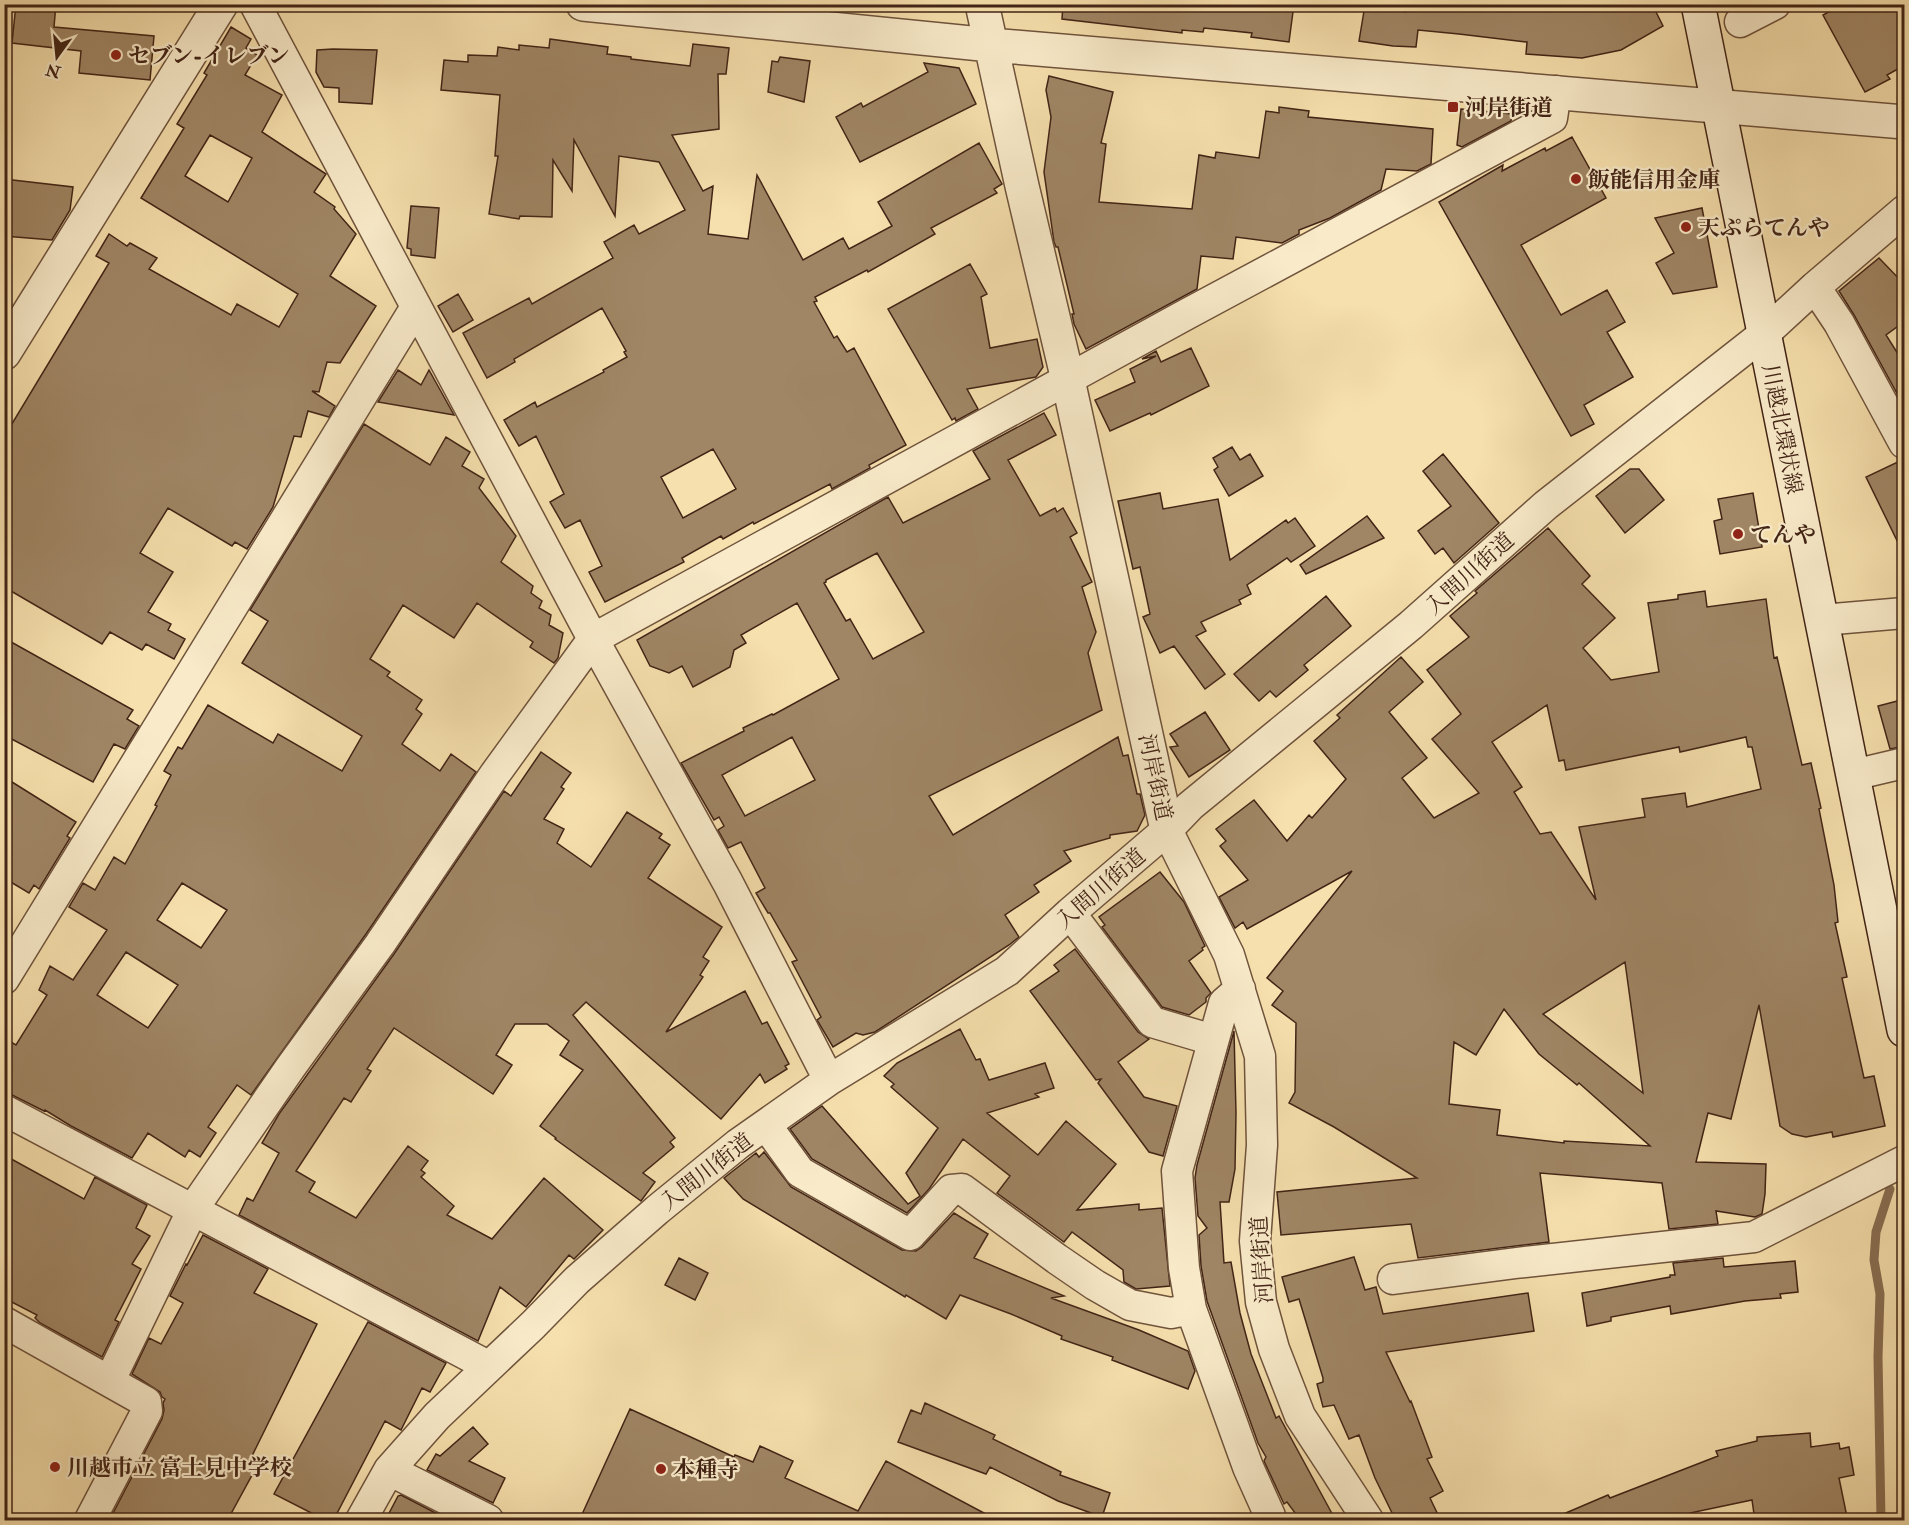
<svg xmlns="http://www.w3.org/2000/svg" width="1909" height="1525" font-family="'IM FELL Double Pica','Noto Serif JP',serif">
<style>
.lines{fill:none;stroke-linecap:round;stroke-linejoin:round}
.stream{stroke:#896e52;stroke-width:9}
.building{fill:#a08665;stroke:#422416;stroke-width:1.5;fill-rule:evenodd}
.minor-casing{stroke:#6f533c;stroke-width:33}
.tertiary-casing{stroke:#6f533c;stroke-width:36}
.secondary-casing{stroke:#422416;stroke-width:36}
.minor{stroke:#f9ebca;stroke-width:30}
.tertiary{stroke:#f9ebca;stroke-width:33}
.secondary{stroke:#f9ebca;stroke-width:33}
.poi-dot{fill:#8f2418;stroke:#f9ebca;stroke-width:2}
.labels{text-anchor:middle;stroke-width:4.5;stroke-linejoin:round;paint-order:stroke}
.poi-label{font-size:22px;font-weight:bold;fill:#422416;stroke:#f9ebca;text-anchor:start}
.street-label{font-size:22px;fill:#422416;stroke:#f9ebca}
</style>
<rect width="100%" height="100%" fill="#f6e0ad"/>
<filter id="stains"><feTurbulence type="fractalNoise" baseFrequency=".00333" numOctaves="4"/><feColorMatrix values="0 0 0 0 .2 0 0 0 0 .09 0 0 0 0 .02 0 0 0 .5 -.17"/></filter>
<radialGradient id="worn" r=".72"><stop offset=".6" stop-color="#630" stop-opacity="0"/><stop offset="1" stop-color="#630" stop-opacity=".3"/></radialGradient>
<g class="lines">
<path class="stream" d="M 1881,1520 L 1878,1357 L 1880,1294 L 1874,1260 L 1876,1232 L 1890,1189"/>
</g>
<path class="building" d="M 16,4 L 56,4 L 54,27 L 154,36 L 150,80 L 79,73 L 81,51 L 12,43 Z
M 1063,4 L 1294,4 L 1289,42 L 1251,37 L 1252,33 L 1204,28 L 1203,32 L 1182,30 L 1182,33 L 1062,19 Z
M 1407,4 L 1652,4 L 1663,26 L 1621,50 L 1582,58 L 1526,54 L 1527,42 L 1459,34 L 1418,30 L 1416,47 L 1393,46 L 1359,41 L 1365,5 L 1406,12 Z
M 1843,4 L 1905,4 L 1905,65 L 1887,75 L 1890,79 L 1865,92 L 1823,15 Z
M 231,27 L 251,39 L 246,48 L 257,55 L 245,75 L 282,95 L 262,132 L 326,174 L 314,192 L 335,207 L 334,209 L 356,234 L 330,276 L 376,306 L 340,363 L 327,362 L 319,392 L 312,391 L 335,406 L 329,417 L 308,411 L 301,437 L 294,436 L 273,507 L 247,549 L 235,542 L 232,546 L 168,508 L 140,553 L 173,572 L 148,612 L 171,624 L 168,630 L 185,639 L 174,659 L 146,644 L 142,650 L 110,632 L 102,644 L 4,587 L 4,437 L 109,263 L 96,256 L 109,234 L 127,246 L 130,243 L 157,258 L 149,269 L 231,315 L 237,304 L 279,327 L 298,294 L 141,198 L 184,128 L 177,124 L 207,75 L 204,73 ZM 210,135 L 252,158 L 228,202 L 185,176 Z
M 550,39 L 608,47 L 607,54 L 631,57 L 631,59 L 690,66 L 693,44 L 729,48 L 726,74 L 718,74 L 719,129 L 672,135 L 703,191 L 713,186 L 708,234 L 748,239 L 757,175 L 803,260 L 843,238 L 849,249 L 892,226 L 878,202 L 979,143 L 1002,184 L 994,189 L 997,193 L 931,228 L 935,234 L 868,272 L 867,270 L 815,297 L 817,301 L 814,302 L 834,338 L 837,336 L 847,352 L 854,348 L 906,445 L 869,465 L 870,468 L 832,489 L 830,484 L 754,524 L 753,522 L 723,539 L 721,536 L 682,558 L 684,562 L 605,602 L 589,572 L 602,566 L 580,520 L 565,528 L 550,502 L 564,494 L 536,436 L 519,446 L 504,420 L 535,402 L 537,407 L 604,372 L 603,370 L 627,357 L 624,352 L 626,351 L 602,308 L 514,359 L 515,362 L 487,378 L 463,333 L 529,298 L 532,304 L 613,258 L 604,242 L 634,225 L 639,234 L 685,210 L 659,162 L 619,156 L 615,216 L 574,140 L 572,191 L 553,160 L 552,217 L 520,216 L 519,219 L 489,214 L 498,156 L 495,156 L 500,95 L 441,90 L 444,60 L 468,62 L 468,55 L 497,56 L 498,47 L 519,50 L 519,45 L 549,48 ZM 713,449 L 736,489 L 683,518 L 661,477 Z
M 333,49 L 377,50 L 372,104 L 339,102 L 339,88 L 324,87 L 316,72 L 317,50 Z
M 780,57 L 810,61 L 804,102 L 768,92 L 772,61 L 778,62 Z
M 924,63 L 959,68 L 976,104 L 860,162 L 836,117 L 861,103 L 863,107 L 928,72 Z
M 1049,76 L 1113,92 L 1101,143 L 1106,144 L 1099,202 L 1192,209 L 1199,155 L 1215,158 L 1216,152 L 1259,158 L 1266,111 L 1279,113 L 1279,107 L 1309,111 L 1308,117 L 1433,129 L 1431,164 L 1417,171 L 1386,169 L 1381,190 L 1330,218 L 1299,230 L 1299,234 L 1282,243 L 1236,237 L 1233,259 L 1201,256 L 1197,289 L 1086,349 L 1074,324 L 1072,314 L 1074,314 L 1058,247 L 1056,247 L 1054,242 L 1044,172 L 1051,117 L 1046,90 Z
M 1461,109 L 1512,114 L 1511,121 L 1462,147 L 1457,145 Z
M 1572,137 L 1606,198 L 1521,245 L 1561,315 L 1607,290 L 1625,322 L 1607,332 L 1633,377 L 1584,405 L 1594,424 L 1571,436 L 1439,202 L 1503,165 L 1502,171 L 1545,148 L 1546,151 Z
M 4,179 L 73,187 L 70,210 L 52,240 L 4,236 Z
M 411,206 L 439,208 L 435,258 L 411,255 L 411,249 L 407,248 Z
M 1702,208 L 1717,287 L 1673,294 L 1656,263 L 1674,253 L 1655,218 Z
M 1879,258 L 1905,285 L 1905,321 L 1886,335 L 1905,365 L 1905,408 L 1854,315 L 1839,291 Z
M 970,264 L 987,294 L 981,297 L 990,348 L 1037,339 L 1043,367 L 1036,377 L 967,389 L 978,409 L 956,421 L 955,418 L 952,420 L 888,309 Z
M 458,294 L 473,320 L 453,332 L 438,306 Z
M 1191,348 L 1209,386 L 1151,415 L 1150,413 L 1110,431 L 1095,400 L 1135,382 L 1130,369 L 1156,356 L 1142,359 L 1156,351 L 1161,362 Z
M 398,370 L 421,385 L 429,370 L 454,415 L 378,402 Z
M 1044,413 L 1056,435 L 1008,460 L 1040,516 L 1055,508 L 1057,512 L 1063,508 L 1077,533 L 1070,537 L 1092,582 L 1082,587 L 1096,632 L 1088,653 L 1102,710 L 929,796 L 953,835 L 1118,737 L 1123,756 L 1128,755 L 1137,794 L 1140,794 L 1145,815 L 1137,831 L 1110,835 L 1110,838 L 1064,851 L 1071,861 L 1034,885 L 1039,892 L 1005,915 L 1019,937 L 1009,945 L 875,1032 L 863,1035 L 856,1033 L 833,1047 L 817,1020 L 821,1017 L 792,962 L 797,960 L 770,913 L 768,913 L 756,893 L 765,888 L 741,842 L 728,848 L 718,830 L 724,826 L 719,817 L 714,820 L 681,763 L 744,731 L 743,728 L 772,714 L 773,715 L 839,679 L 797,603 L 741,635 L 746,643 L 734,650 L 730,667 L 693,687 L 682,666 L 669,673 L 650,666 L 637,640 L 888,497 L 903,523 L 990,479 L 973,451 ZM 877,553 L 924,632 L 873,659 L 850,619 L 846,621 L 824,583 L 826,582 L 826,580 ZM 792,737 L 815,780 L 745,816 L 722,775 Z
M 364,424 L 430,465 L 446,437 L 470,452 L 462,466 L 484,479 L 479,488 L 516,536 L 501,562 L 533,586 L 531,593 L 542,601 L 539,608 L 551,615 L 549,625 L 563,633 L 558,658 L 554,663 L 530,647 L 533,642 L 477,603 L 454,638 L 403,605 L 370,659 L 390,672 L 387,676 L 422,700 L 416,709 L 422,714 L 402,744 L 440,771 L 451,754 L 476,772 L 366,934 L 251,1095 L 237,1085 L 208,1127 L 216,1133 L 200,1157 L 189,1150 L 185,1157 L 148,1133 L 132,1158 L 71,1126 L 45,1110 L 44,1111 L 4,1091 L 4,1038 L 16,1045 L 47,995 L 39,990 L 50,966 L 73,980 L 107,930 L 69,907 L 83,883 L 95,890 L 114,857 L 125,864 L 157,806 L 155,805 L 171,775 L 164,771 L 178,747 L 182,749 L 208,705 L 273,743 L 278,734 L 342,771 L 362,736 L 242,663 L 268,621 L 250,610 ZM 182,883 L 227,910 L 201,948 L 157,920 ZM 126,952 L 178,985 L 148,1028 L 97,995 Z
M 1232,447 L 1240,460 L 1250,454 L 1263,476 L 1229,496 L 1214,470 L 1218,467 L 1213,458 Z
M 1443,454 L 1499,523 L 1454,563 L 1443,548 L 1435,554 L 1418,531 L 1451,506 L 1423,471 Z
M 1902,460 L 1905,460 L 1905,557 L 1866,477 Z
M 1630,469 L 1639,469 L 1664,500 L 1625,533 L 1596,496 Z
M 1160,493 L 1163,509 L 1218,499 L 1230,560 L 1286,520 L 1288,523 L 1295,518 L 1315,546 L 1291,562 L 1287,558 L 1247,585 L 1251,594 L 1239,600 L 1241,604 L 1201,622 L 1206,631 L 1196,636 L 1225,674 L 1205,689 L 1174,646 L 1160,653 L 1143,617 L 1150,614 L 1140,567 L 1133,569 L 1118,501 Z
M 1753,493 L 1762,547 L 1720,554 L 1714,521 L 1722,519 L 1718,499 Z
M 1367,516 L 1384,538 L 1306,574 L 1300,565 Z
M 1548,528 L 1590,576 L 1582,584 L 1615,618 L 1583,648 L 1611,680 L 1659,672 L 1648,603 L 1678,599 L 1678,595 L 1705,591 L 1707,607 L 1766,599 L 1774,658 L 1777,657 L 1802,765 L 1811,763 L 1821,808 L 1819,809 L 1834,885 L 1838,922 L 1835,923 L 1847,977 L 1842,978 L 1864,1078 L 1874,1076 L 1885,1126 L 1833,1137 L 1832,1132 L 1806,1137 L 1792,1134 L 1780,1126 L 1759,1005 L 1731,1119 L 1708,1113 L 1696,1162 L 1766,1164 L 1765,1194 L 1762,1214 L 1755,1217 L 1716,1211 L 1718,1224 L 1669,1229 L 1662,1183 L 1540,1173 L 1549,1242 L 1418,1258 L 1411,1224 L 1281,1235 L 1277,1192 L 1417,1178 L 1334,1127 L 1289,1103 L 1295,1092 L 1296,1023 L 1272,1005 L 1283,991 L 1267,978 L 1352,871 L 1247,929 L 1243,922 L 1235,928 L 1219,897 L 1248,880 L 1220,846 L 1226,841 L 1216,829 L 1254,800 L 1287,841 L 1309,815 L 1312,818 L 1346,779 L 1314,741 L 1340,718 L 1337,715 L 1401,657 L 1423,682 L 1389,712 L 1427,758 L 1402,778 L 1434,818 L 1479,793 L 1432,739 L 1461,714 L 1427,670 L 1469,637 L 1450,616 L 1477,593 L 1475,591 ZM 1547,705 L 1559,761 L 1564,760 L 1566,770 L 1679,747 L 1680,752 L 1746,737 L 1748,747 L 1752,747 L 1761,789 L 1687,807 L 1685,793 L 1642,799 L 1645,817 L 1579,827 L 1596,900 L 1551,832 L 1540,834 L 1514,792 L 1522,787 L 1492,742 ZM 1625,962 L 1643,1093 L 1543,1014 ZM 1504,1009 L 1539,1054 L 1577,1085 L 1579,1083 L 1650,1146 L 1564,1141 L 1564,1143 L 1497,1135 L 1500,1110 L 1449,1104 L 1454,1042 L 1476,1055 Z
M 1326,596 L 1351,626 L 1304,665 L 1308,670 L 1276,697 L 1270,691 L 1259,701 L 1234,674 Z
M 4,638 L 133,710 L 127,719 L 139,726 L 125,749 L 114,744 L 93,782 L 4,735 Z
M 1905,699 L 1905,746 L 1890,749 L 1878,706 Z
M 1205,712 L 1230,750 L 1189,777 L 1170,747 L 1178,746 L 1170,734 Z
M 541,752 L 571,773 L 561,787 L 564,789 L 544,819 L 564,829 L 557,843 L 591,867 L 627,812 L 662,834 L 659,838 L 670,845 L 648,878 L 722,927 L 703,957 L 709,961 L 700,975 L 703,977 L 666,1032 L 745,991 L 762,1024 L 767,1022 L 789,1064 L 785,1066 L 787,1069 L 765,1083 L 760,1074 L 721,1119 L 586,1002 L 573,1015 L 675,1138 L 670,1142 L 674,1147 L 643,1173 L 655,1182 L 641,1201 L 555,1139 L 556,1138 L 540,1126 L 583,1070 L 560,1055 L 569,1041 L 547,1024 L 515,1024 L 496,1055 L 512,1065 L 493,1094 L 394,1028 L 367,1069 L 371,1071 L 351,1102 L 344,1098 L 296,1171 L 315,1182 L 309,1192 L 356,1218 L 408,1146 L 428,1161 L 421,1170 L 425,1173 L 421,1177 L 454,1206 L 447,1215 L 492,1239 L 544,1178 L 603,1230 L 574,1259 L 569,1255 L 526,1307 L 500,1287 L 478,1341 L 239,1215 L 247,1198 L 253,1201 L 279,1153 L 262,1143 L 279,1114 L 394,954 L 504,791 L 511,796 Z
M 4,777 L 76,822 L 67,836 L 70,838 L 39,889 L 34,885 L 29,893 L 4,878 Z
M 1160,872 L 1184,902 L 1205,946 L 1202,948 L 1203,950 L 1189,961 L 1211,993 L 1206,998 L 1206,1002 L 1189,1015 L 1162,1007 L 1102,927 L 1105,925 L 1099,917 Z
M 1075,949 L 1138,1032 L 1149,1039 L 1118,1062 L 1144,1097 L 1177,1106 L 1163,1156 L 1149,1152 L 1098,1083 L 1101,1079 L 1096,1080 L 1030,991 L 1059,971 L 1054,965 Z
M 960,1029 L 976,1060 L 980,1059 L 989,1080 L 1045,1063 L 1054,1088 L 1035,1094 L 1039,1097 L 987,1113 L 1038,1155 L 1066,1121 L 1116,1164 L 1077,1210 L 1139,1204 L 1139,1210 L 1162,1208 L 1170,1286 L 1136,1289 L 1124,1282 L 1123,1270 L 1072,1232 L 1064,1242 L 997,1193 L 1010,1176 L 963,1139 L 929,1189 L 907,1213 L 812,1159 L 790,1129 L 822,1106 L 908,1204 L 920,1196 L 906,1173 L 938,1128 L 891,1087 L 894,1084 L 884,1076 L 897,1063 Z
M 1234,1031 L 1236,1113 L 1235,1169 L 1229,1202 L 1220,1202 L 1224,1263 L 1231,1262 L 1240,1313 L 1251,1354 L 1276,1418 L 1279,1416 L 1336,1521 L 1301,1521 L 1287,1502 L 1284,1504 L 1264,1461 L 1266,1457 L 1258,1443 L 1207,1301 L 1201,1266 L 1199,1235 L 1207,1228 L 1198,1216 L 1195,1178 L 1197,1165 Z
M 764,1152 L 791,1187 L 902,1250 L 916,1251 L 922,1247 L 954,1213 L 988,1234 L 974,1258 L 1064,1296 L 1051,1298 L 1139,1330 L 1188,1351 L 1195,1371 L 1188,1389 L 1112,1360 L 1113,1357 L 1061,1339 L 1062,1336 L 1011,1314 L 960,1295 L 946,1319 L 906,1295 L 905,1297 L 743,1199 L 724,1178 L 756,1153 L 759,1157 Z
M 4,1155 L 84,1199 L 95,1177 L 147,1205 L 136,1228 L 150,1236 L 132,1264 L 141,1269 L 115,1320 L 119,1322 L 102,1357 L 40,1323 L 35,1318 L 37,1315 L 4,1298 Z
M 203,1235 L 268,1269 L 254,1293 L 317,1324 L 249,1462 L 257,1466 L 227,1521 L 109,1521 L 162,1419 L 164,1410 L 163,1403 L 165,1399 L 162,1397 L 160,1392 L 132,1374 L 149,1338 L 161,1344 L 183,1303 L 170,1296 L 186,1264 L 187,1265 Z
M 1354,1257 L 1365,1290 L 1376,1287 L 1383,1314 L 1528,1293 L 1534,1331 L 1386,1352 L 1410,1402 L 1411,1401 L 1432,1457 L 1427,1459 L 1443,1491 L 1430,1498 L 1441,1521 L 1396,1521 L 1375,1478 L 1359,1435 L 1349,1439 L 1334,1405 L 1323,1407 L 1317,1384 L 1323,1382 L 1323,1378 L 1299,1299 L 1289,1302 L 1282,1277 Z
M 679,1258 L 708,1273 L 695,1300 L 665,1285 Z
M 1723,1258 L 1724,1267 L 1795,1261 L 1798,1292 L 1780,1294 L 1781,1298 L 1745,1301 L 1671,1314 L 1670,1306 L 1611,1317 L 1611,1321 L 1587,1326 L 1582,1293 L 1670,1277 L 1670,1275 L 1675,1275 L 1673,1263 Z
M 368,1322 L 446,1363 L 430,1392 L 422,1388 L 401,1430 L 385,1421 L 333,1521 L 327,1521 L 274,1494 Z
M 925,1403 L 995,1435 L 993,1439 L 1061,1472 L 1060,1475 L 1110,1493 L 1102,1517 L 1058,1501 L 990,1467 L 986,1474 L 898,1442 L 911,1410 L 921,1414 Z
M 630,1409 L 734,1457 L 735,1455 L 753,1462 L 760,1446 L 793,1461 L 785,1478 L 858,1511 L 886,1461 L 999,1521 L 579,1521 Z
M 473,1427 L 488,1444 L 469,1461 L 505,1478 L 493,1503 L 427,1470 L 436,1454 L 440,1456 Z
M 1810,1433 L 1811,1447 L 1839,1443 L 1840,1449 L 1849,1447 L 1854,1475 L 1839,1478 L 1847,1517 L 1825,1521 L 1755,1521 L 1752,1500 L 1690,1513 L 1693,1521 L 1547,1521 L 1608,1495 L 1610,1498 L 1718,1456 L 1716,1451 L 1757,1441 L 1757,1437 Z
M 401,1495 L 449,1520 L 449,1521 L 385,1521 L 398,1496 Z"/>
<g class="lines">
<g class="minor-casing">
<path id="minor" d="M 255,4 L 593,639 L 728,883 L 829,1080
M 1740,22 L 1775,4
M 1815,287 L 1839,323 L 1904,443
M 1822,620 L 1904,613
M 1853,775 L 1904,763
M 1167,830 L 1229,955 L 1260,1056 L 1262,1145 L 1255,1241 L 1261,1302 L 1274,1349 L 1300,1416 L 1368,1520
M 1070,913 L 1152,1022 L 1213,1040
M 4,979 L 416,307
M 1240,989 L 1224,1003 L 1177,1171 L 1184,1268 L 1191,1309 L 1248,1467 L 1270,1516
M 4,1110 L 488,1366
M 766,1125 L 800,1172 L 910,1235 L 951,1190 L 962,1189 L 1057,1259 L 1095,1285 L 1130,1305 L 1171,1313 L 1191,1309
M 1393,1279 L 1516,1263 L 1754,1237 L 1904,1161
M 4,1322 L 146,1402 L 147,1411 L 90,1520
M 110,1380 L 193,1209 L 290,1068 L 380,944 L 495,774 L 593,639 L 1187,314 L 1552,118 L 1556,91
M 389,1470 L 488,1520
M 361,1520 L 389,1470 L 437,1416 L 533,1325 L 577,1280 L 657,1210 L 738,1144 L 829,1080 L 1007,971 L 1070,913 L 1167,830 L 1190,806 L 1411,625 L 1546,505 L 1764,334 L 1815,287 L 1904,211"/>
</g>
<g class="tertiary-casing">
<path id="tertiary" d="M 583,4 L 991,45 L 1904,122
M 982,4 L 1022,186 L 1068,380 L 1167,830
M 4,353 L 221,4"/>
</g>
<g class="secondary-casing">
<path id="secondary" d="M 1698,4 L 1904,1030"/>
</g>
<use href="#minor" class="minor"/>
<use href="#tertiary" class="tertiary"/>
<use href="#secondary" class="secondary"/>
</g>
<g class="poi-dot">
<circle cx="116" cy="55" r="6"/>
<rect x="1447" y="101" width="12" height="12" rx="3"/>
<circle cx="1576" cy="179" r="6"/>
<circle cx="1686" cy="227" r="6"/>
<circle cx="1738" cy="534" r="6"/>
<circle cx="55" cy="1467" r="6"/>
<circle cx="661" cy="1469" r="6"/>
</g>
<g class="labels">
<g class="poi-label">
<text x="128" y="63">セブン-イレブン</text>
<text x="1465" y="115">河岸街道</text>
<text x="1588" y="187">飯能信用金庫</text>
<text x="1698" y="235">天ぷらてんや</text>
<text x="1750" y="542">てんや</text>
<text x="67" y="1475">川越市立 富士見中学校</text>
<text x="673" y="1477">本種寺</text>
</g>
<g class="street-label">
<text transform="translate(1783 429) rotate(79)" y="8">川越北環状線</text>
<text transform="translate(1469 573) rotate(-42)" y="8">入間川街道</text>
<text transform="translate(1156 777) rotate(78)" y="8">河岸街道</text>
<text transform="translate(1100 888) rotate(-41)" y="8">入間川街道</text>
<text transform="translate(706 1171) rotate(-38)" y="8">入間川街道</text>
<text transform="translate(1261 1260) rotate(-94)" y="8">河岸街道</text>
</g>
</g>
<rect width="1909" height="1525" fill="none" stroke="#f6e0ad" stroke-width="24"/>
<rect x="6" y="6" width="1897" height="1513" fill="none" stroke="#422416" stroke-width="3"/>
<rect x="12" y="12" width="1885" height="1501" fill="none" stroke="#422416" stroke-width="1.5"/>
<g transform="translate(57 57) rotate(195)" stroke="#f9ebca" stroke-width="4.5" paint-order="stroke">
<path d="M0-4.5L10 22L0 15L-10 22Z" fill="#422416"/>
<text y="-9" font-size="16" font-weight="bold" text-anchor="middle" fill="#422416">N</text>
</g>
<rect width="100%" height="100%" filter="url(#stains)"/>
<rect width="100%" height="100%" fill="url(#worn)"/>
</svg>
